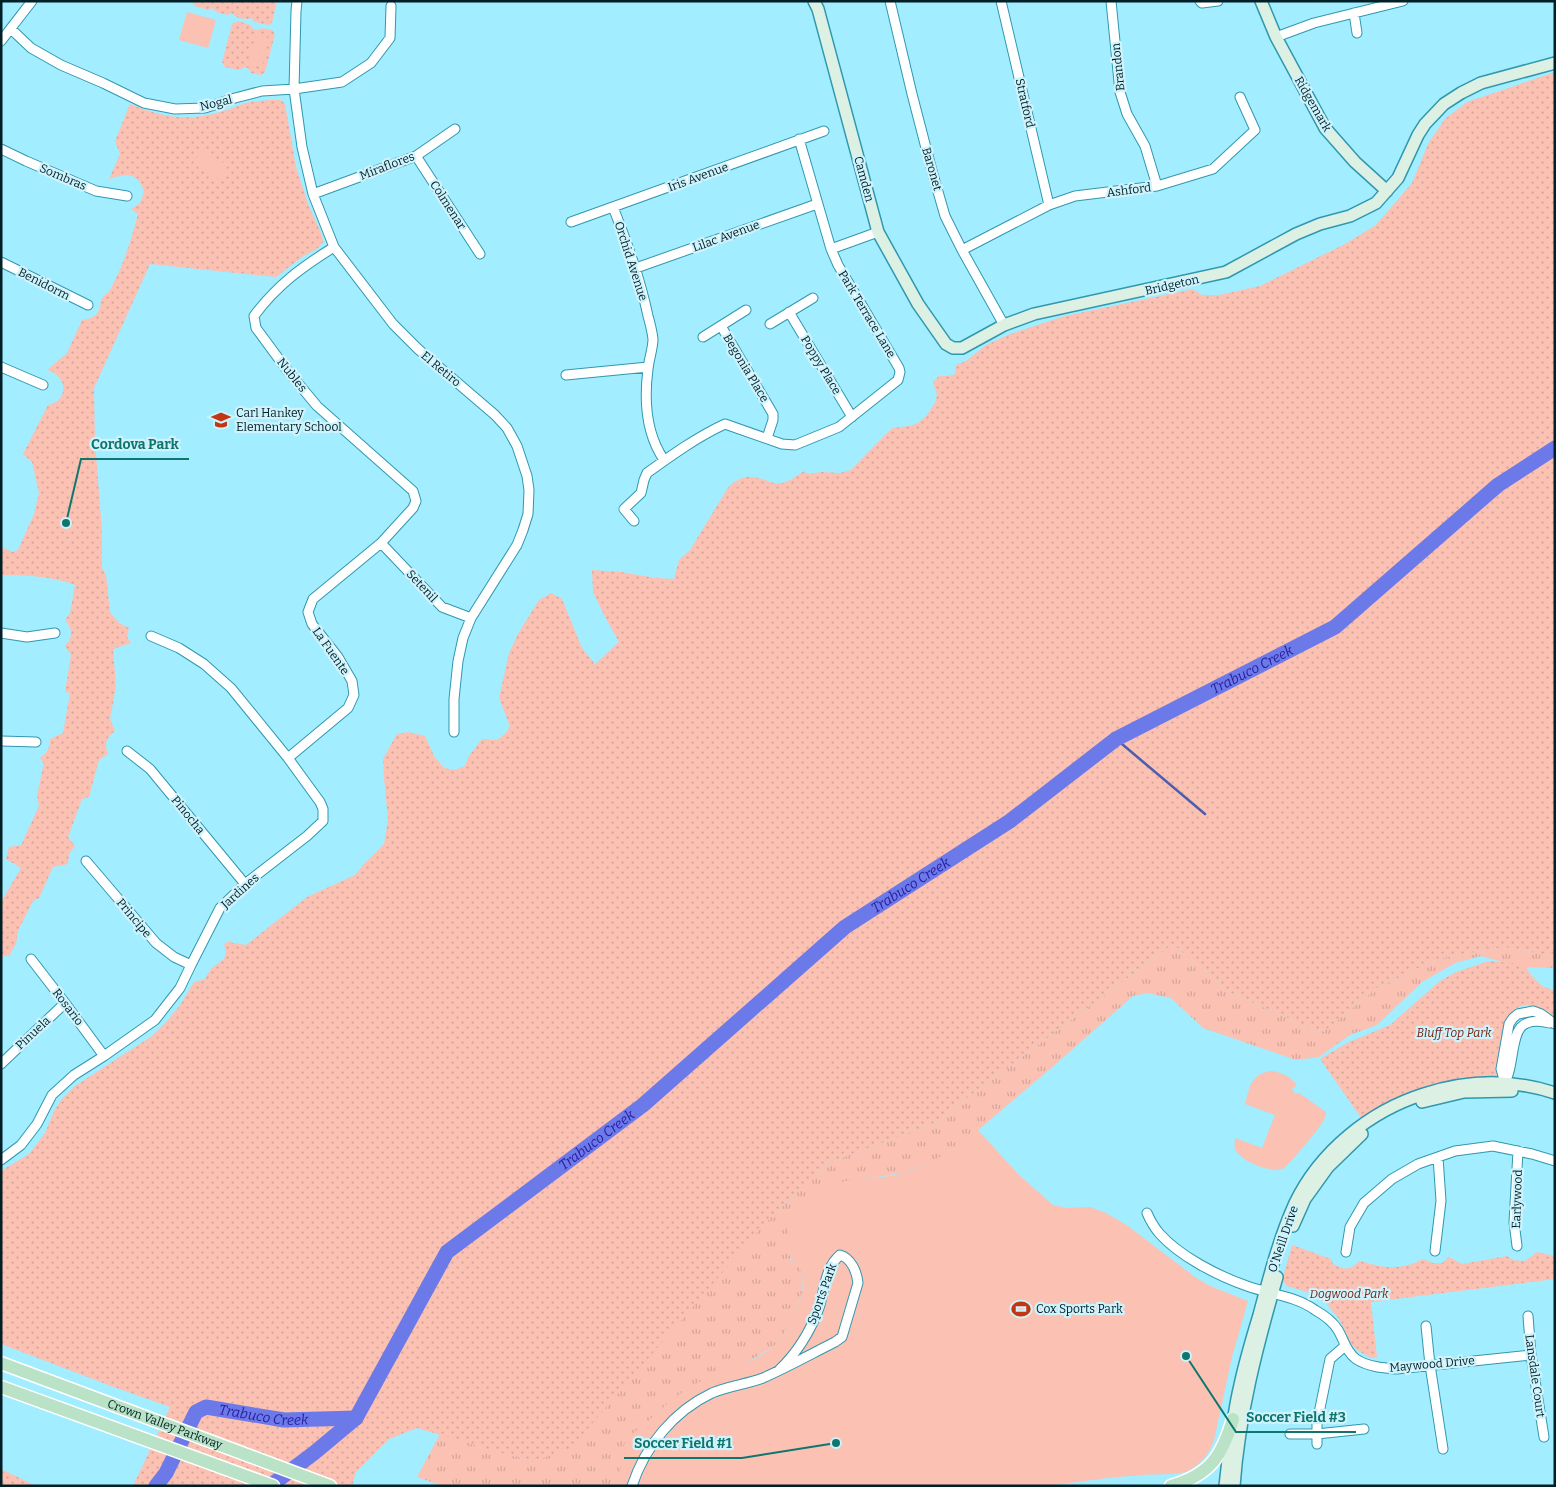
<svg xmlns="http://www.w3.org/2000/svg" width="1556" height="1487" font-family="Bitter,serif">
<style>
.grass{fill:url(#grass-tufts)}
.park{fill:url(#park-dots)}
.garden{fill:#fbc1b3}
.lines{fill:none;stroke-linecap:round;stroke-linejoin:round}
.stream{stroke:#4b5fae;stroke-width:2.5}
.river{stroke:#6b7ae8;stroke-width:15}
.street-casing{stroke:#3098ae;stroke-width:11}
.secondary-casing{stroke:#3098ae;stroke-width:14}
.primary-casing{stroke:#fff;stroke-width:15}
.street{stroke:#fff;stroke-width:9}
.secondary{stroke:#dcf0e3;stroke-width:11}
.primary{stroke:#b9e2c7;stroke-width:12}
.labels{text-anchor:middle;stroke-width:4.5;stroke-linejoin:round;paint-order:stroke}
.street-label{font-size:12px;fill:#001f26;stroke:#cff3fc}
.poi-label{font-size:12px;fill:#001f26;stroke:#cff3fc;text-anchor:start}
.park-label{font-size:12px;font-style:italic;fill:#742310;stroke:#cff3fc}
.water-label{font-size:14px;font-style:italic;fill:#291b9f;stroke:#cff3fc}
.leader{fill:none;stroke:#0f766e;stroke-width:2}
.callout-dot{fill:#0f766e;stroke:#cff3fc;stroke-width:2}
.callout-label{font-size:14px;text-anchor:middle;font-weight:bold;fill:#0f766e;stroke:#cff3fc;stroke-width:4.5;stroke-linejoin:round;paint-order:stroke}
</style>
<defs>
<pattern id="grass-tufts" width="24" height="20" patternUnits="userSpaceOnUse" patternTransform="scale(1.25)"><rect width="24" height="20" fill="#fbc1b3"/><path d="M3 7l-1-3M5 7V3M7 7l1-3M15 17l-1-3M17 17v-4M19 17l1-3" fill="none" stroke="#d5a59a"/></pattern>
<pattern id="park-dots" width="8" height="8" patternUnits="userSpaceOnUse" patternTransform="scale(1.25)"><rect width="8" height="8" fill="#fbc1b3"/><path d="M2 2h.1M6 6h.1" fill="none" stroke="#d5a59a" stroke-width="1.8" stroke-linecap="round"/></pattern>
</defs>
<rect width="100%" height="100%" fill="#a2edff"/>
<path class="grass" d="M 1173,944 L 1231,993 L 1322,1033 L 1377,988 L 1437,959 L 1503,947 L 1555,956 L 1555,968 L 1522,967 L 1481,956 L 1455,963 L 1422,982 L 1377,1025 L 1350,1035 L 1319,1057 L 1296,1060 L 1203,1028 L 1171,998 L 1147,993 L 1133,996 L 1050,1069 L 964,1142 L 932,1162 L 903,1173 L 850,1181 L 789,1229 L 788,1249 L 791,1260 L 801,1268 L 803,1278 L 802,1293 L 794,1317 L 781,1338 L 773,1347 L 741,1366 L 701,1382 L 626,1441 L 621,1469 L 614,1486 L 443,1486 L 417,1477 L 440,1434 L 533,1462 L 766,1222 L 828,1163 L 932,1124 Z"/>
<path class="park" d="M 192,1 L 277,1 L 272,23 L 269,25 L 254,22 L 252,18 C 245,20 237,19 232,13 L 228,15 L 216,12 L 212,8 L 208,10 L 195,6 Z
M 238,21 L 251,25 L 253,29 L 258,30 L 262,28 L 272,30 L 275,34 L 265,72 L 261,75 L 251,73 L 248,68 L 244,67 L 240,70 L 225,67 L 222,62 L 232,24 Z
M 1555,72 L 1555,956 L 1503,947 L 1437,959 L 1377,988 L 1322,1033 L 1231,993 L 1173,944 L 932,1124 L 828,1163 L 766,1222 L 571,1448 L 533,1462 L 417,1428 L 389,1439 L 356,1472 L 352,1486 L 133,1486 L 170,1407 L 111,1386 L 1,1344 L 1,1171 L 29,1154 L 45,1133 L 54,1111 L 61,1100 L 75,1086 L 152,1036 L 168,1020 L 180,1005 L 194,982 L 205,979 C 207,975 209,971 212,968 C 222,960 229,960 224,944 L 229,941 L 233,943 L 246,945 L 307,897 L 355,875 L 364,864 L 384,844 L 388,819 L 384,778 L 383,759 L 397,734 L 408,732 L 425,736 L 434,756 L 444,768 L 455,770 L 465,766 L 469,756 L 482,739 L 497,740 L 506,733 L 510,726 L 499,698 L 509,653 L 519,632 L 539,600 L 551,593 L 562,599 L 582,648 L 595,664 L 619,642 L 604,615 L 593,592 L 592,570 L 621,572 L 656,578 L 674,579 L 679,560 L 690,550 L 729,486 C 742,476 749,474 765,480 C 770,482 775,484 780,483 C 788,483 798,475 804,471 L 808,474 L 822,472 L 840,473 L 851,470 L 886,434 L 893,428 L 910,426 L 918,423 L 926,416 L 935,403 L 937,395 L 933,382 L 939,376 L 948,376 L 955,374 L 956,365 L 966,361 L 986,345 L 1010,334 L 1065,316 L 1193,289 L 1202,295 L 1219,295 L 1260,286 L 1345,244 L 1376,225 L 1412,183 L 1429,142 L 1445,119 L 1467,102 Z
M 269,100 L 281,100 L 285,104 L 296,167 L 308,204 L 322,235 L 323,242 L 318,248 L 302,257 L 276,277 L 150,264 L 94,388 L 95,442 L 102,531 L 102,568 L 106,575 L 110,612 L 119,623 L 129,628 L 127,637 L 131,643 L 113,649 L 116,686 L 110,719 L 115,731 C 106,737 104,744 108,754 L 99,760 L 89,797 L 82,799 L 68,837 L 75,846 L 69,854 L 68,864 L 53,867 L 39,898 L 33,901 L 18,931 L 16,944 L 11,952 L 10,956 L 4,956 L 1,961 L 1,902 L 21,868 L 6,859 L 9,847 L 21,845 L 39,806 L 37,795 L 43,767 L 43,762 L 40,758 C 47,753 50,748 50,739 L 63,733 L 70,693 L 65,692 L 71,655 L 65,646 C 73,637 73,629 65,620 L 70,613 L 75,585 C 52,576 26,575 1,575 L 1,547 L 13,552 L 18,550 L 34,514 L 39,493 L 32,462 L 23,454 L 48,405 C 69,401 68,375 47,370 L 67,353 L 82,320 C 91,319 98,316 100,307 C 101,305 100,302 101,300 C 102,297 109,292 111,288 C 124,264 131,240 138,214 L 131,209 L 140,203 L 144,192 C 138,171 126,174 109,179 L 120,154 L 115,141 L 130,104 C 161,117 188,122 220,112 C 228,110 235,107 242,104 C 251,101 260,101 269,100 Z
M 1489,961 L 1524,964 L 1531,975 L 1542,986 L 1555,991 L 1555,1018 C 1540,1006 1520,996 1509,1018 L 1498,1074 L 1494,1078 L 1362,1119 L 1320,1059 L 1349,1042 L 1390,1025 L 1440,981 L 1456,972 Z
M 1292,1245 L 1331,1259 L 1333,1264 C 1346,1270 1348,1271 1360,1261 C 1384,1268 1400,1271 1423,1259 L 1433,1263 L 1442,1263 L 1449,1257 L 1462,1264 L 1507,1256 L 1513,1260 L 1525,1261 L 1537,1252 L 1555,1256 L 1555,1279 L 1371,1302 L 1377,1357 L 1371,1358 L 1357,1350 L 1351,1344 L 1339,1319 L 1326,1303 L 1310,1293 L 1287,1286 L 1284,1282 L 1283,1277 Z
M 1,1469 L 34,1485 L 33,1486 L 1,1486 Z"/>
<path class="garden" d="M 187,12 L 216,20 L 208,48 L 179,40 Z
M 256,35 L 269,38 L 262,67 L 248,63 Z
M 201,150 L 228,165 L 220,180 L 193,164 Z
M 1272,1071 C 1284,1074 1290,1075 1297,1086 L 1292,1088 L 1295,1094 L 1299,1093 L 1326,1112 C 1326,1115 1325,1117 1324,1120 C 1322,1125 1287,1168 1282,1169 C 1270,1173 1240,1161 1235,1149 C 1234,1146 1235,1141 1235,1138 L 1262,1148 L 1275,1115 L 1245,1104 C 1250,1086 1251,1073 1272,1071 Z
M 978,1130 L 1019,1175 L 1053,1205 L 1067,1208 L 1090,1207 L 1106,1213 L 1128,1226 L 1195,1277 L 1210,1286 L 1248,1301 L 1232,1357 L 1214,1440 C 1209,1454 1201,1464 1188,1471 C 1180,1475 1153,1474 1142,1475 C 1110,1477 1079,1482 1047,1486 L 614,1486 C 616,1480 619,1474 621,1468 C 623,1460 622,1450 625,1442 C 627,1437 642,1427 647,1422 C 664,1407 680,1391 701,1381 C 726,1370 763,1361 780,1339 C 791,1325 806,1294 803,1276 C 801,1267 795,1265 791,1258 C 780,1238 795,1211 810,1197 C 834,1174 874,1182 903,1173 C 931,1165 956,1148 978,1130 Z"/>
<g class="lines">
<path class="stream" d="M 1116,739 L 1205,814"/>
<g class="river">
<path id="s1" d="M 156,1486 L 166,1473 L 196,1412 L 206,1407 L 284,1420 L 356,1418"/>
<path id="s2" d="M 270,1486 L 314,1453 L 356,1418 L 447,1252 L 643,1105 L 845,927 L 1010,821 L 1116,739 L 1335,627 L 1498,485 L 1555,448"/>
</g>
<g class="street-casing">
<path id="street" d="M 297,1 L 296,11 L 294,89 L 302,147 L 313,194 L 334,247 L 393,324 L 418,349 L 495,415 L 507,428 L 517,446 L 527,476 L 529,490 L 528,514 L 523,530 L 517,545 L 471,618 L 463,638 L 458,661 L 454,699 L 454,732
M 890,1 L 912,94 L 932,171 L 945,216 L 962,250 L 1004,325
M 1001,1 L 1049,205
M 1111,1 L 1120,92 L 1127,114 L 1145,146 L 1157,186
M 1200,1 L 1202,3 L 1218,1
M 1354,13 L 1357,33
M 11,29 L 31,48 L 61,65 L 103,83 L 144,103 L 175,109 L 205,108 L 235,98 L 262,91 L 294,89 L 342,82 L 371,63 L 390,38 L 391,6
M 1276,37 L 1314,23 L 1403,1
M 1,41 L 32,1
M 1,149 L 26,161 L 96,191 L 127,196
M 416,156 L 480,254
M 313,194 L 416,156 L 455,129
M 613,207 C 627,243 640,278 648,316 C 650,323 652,331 653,339 C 653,348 649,359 648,369 C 644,400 646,434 664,460
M 571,222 L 824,131
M 831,249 L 878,232
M 962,250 L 1049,205 L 1075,196 L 1157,186 L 1213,169 L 1255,130 L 1240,97
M 1,262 L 88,305
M 636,268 L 817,204
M 789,312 L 852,417
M 770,324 L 813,298
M 721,326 L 773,414 L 773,420 L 767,438
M 703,337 L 746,310
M 1,367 L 43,385
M 566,375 L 648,367
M 634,521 L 624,509 L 641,493 L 644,480 L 647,473 C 672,455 697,437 725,424 L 782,444 L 795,445 L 839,427 L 898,380 L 900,372 L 899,368 L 838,265 L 831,249 L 799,139
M 381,543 L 442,607 L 471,618
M 1,633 L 27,637 L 55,633
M 1,741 L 36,742
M 127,751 L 150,769 L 245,884
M 288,758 L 348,708 L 354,695 L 352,681 L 338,657 L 312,624 L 308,612 L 313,599 L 381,543 L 413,508 L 416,501 L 413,491 L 317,406 L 287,370 L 256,328 L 254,316 C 277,285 302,267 334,247
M 86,861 L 156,943 L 174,957 L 191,965
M 31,959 L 65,1003 L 104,1056
M 1,1064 L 65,1003
M 1505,1083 L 1501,1069 L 1509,1024 L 1513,1018 L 1518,1014 L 1533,1011 L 1541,1014 L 1555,1024
M 1505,1083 C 1507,1078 1509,1073 1510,1067 C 1516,1040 1512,1014 1550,1023
M 1,1160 L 21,1145 L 37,1124 L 52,1095 L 74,1075 L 104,1056 L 155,1020 L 180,988 L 191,965 L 220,908 L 245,884 L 307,836 L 323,821 L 323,809 L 320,802 L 288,758 L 231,688 L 204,664 L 179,648 L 151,636
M 1147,1213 C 1150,1220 1154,1227 1159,1233 C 1179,1256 1218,1276 1247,1286 C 1269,1294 1296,1296 1315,1310 C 1324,1315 1333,1322 1338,1330 C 1344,1340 1346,1352 1356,1359 C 1368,1367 1384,1368 1397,1369 L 1531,1355
M 1517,1246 L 1514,1222 L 1518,1151
M 1435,1251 L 1441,1201 L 1438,1157
M 1346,1252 L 1350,1227 L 1364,1203 L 1392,1179 L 1418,1164 L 1455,1151 L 1493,1146 L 1532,1154 L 1555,1161
M 1528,1316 L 1531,1355 L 1544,1437
M 1426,1326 L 1430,1365 L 1443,1449
M 1290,1434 L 1317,1434 L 1364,1429
M 1317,1444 L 1317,1423 L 1330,1359 L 1345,1346
M 632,1486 C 645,1446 674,1411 712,1393 C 729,1386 747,1384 763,1378 C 788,1367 811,1354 835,1342 L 842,1337 L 858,1283 C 857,1272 851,1258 840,1255 C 824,1269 825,1290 819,1308 C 810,1332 797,1353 779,1370"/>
</g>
<g class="secondary-casing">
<path id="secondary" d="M 814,1 L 818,9 L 878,232 L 918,304 L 946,344 L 953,348 L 962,348 L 1004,325 L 1034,314 L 1226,272 L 1296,234 L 1320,224 L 1350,216 L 1376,203 L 1398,178 L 1418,135 L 1425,124 L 1444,104 L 1461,93 L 1481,83 L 1555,63
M 1261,1 L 1276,37 L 1325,128 L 1355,162 L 1387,191
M 1422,1102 L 1464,1092 L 1512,1091
M 1293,1226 L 1305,1199 L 1328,1167 L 1362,1134
M 1225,1486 C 1229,1452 1232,1418 1240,1385 C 1245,1361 1252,1338 1259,1315 C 1269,1278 1279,1238 1295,1203 C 1320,1151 1370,1111 1424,1094 C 1467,1080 1512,1079 1555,1093
M 1234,1486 C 1239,1415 1257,1346 1277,1277"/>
</g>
<g class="primary-casing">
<g id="primary">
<path id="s3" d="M 1,1363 L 330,1486"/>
<path d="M 1,1387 L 273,1486"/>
<path d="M 1171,1486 C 1210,1475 1222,1456 1233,1419"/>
</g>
</g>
<use href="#street" class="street"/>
<use href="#secondary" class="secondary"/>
<use href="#primary" class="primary"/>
</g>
<defs>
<g id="school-bare" transform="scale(1.5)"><path d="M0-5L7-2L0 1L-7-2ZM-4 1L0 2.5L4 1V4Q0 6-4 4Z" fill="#c13713" stroke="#cff3fc" stroke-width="2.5" paint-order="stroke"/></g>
<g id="stadium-bare" transform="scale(1.5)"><path d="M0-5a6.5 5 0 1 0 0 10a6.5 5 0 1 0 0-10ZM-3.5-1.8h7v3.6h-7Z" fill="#c13713" stroke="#cff3fc" stroke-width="2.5" paint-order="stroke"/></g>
</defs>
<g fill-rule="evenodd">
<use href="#school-bare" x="221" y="420"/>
<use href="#stadium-bare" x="1021" y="1309"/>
</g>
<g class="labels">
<g class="street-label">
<text transform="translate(1118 67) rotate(-96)" y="4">Brandon</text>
<text transform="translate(216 103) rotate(-14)" y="4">Nogal</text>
<text transform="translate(1025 103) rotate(77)" y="4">Stratford</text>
<text transform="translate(1313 104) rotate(60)" y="4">Ridgemark</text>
<text transform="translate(387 166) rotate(-21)" y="4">Miraflores</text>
<text transform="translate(932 169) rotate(74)" y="4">Baronet</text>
<text transform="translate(63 177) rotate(23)" y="4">Sombras</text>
<text transform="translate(698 177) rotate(-20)" y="4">Iris Avenue</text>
<text transform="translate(864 179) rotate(75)" y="4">Camden</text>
<text transform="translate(1129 190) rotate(-7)" y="4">Ashford</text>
<text transform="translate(448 205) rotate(57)" y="4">Colmenar</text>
<text transform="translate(726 236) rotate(-20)" y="4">Lilac Avenue</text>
<text transform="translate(631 261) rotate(72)" y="4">Orchid Avenue</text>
<text transform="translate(44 284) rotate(27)" y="4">Benidorm</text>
<text transform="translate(1172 285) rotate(-13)" y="4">Bridgeton</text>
<text transform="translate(867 314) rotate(59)" y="4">Park Terrace Lane</text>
<text transform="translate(821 365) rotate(59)" y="4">Poppy Place</text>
<text transform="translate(746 368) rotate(59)" y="4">Begonia Place</text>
<text transform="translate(441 369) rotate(40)" y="4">El Retiro</text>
<text transform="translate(292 375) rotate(51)" y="4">Nubles</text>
<text transform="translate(422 586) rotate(47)" y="4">Setenil</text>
<text transform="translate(331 651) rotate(55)" y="4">La Fuente</text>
<text transform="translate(188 815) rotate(51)" y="4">Pinocha</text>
<text transform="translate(240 891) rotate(-42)" y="4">Jardines</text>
<text transform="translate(134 918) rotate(50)" y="4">Principe</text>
<text transform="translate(68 1007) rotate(53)" y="4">Rosario</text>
<text transform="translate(33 1033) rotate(-43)" y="4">Pinuela</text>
<text transform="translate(1517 1199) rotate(-88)" y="4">Earlywood</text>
<text transform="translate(1283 1239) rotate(-71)" y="4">O'Neill Drive</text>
<text transform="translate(822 1294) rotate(-70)" y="4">Sports Park</text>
<text transform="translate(1432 1364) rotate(-5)" y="4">Maywood Drive</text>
<text transform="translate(1535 1376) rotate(82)" y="4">Lansdale Court</text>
<text dy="4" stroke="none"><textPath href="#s3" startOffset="175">Crown Valley Parkway</textPath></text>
</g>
<g class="poi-label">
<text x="236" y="417">Carl Hankey<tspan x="236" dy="14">Elementary School</tspan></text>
<text x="1036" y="1313">Cox Sports Park</text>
</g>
<g class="park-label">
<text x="1454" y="1037">Bluff Top Park</text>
<text x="1349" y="1298">Dogwood Park</text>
</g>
<g class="water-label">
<text dy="5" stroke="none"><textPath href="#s2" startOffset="1296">Trabuco Creek</textPath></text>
<text dy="5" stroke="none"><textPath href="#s2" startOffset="891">Trabuco Creek</textPath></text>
<text dy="5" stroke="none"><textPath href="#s2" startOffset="486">Trabuco Creek</textPath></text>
<text dy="5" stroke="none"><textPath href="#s1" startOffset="154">Trabuco Creek</textPath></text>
</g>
</g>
<path class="leader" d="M66 523L81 459H189M1186 1356L1236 1432H1356M836 1443L742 1458H624"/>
<g class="callout-dot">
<circle cx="66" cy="523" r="5"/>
<circle cx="1186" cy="1356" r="5"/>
<circle cx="836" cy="1443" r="5"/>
</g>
<g class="callout-label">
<text x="135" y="449">Cordova Park</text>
<text x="1296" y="1422">Soccer Field #3</text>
<text x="683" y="1448">Soccer Field #1</text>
</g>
<rect width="1556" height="1487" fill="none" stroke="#001f26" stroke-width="5"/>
</svg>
